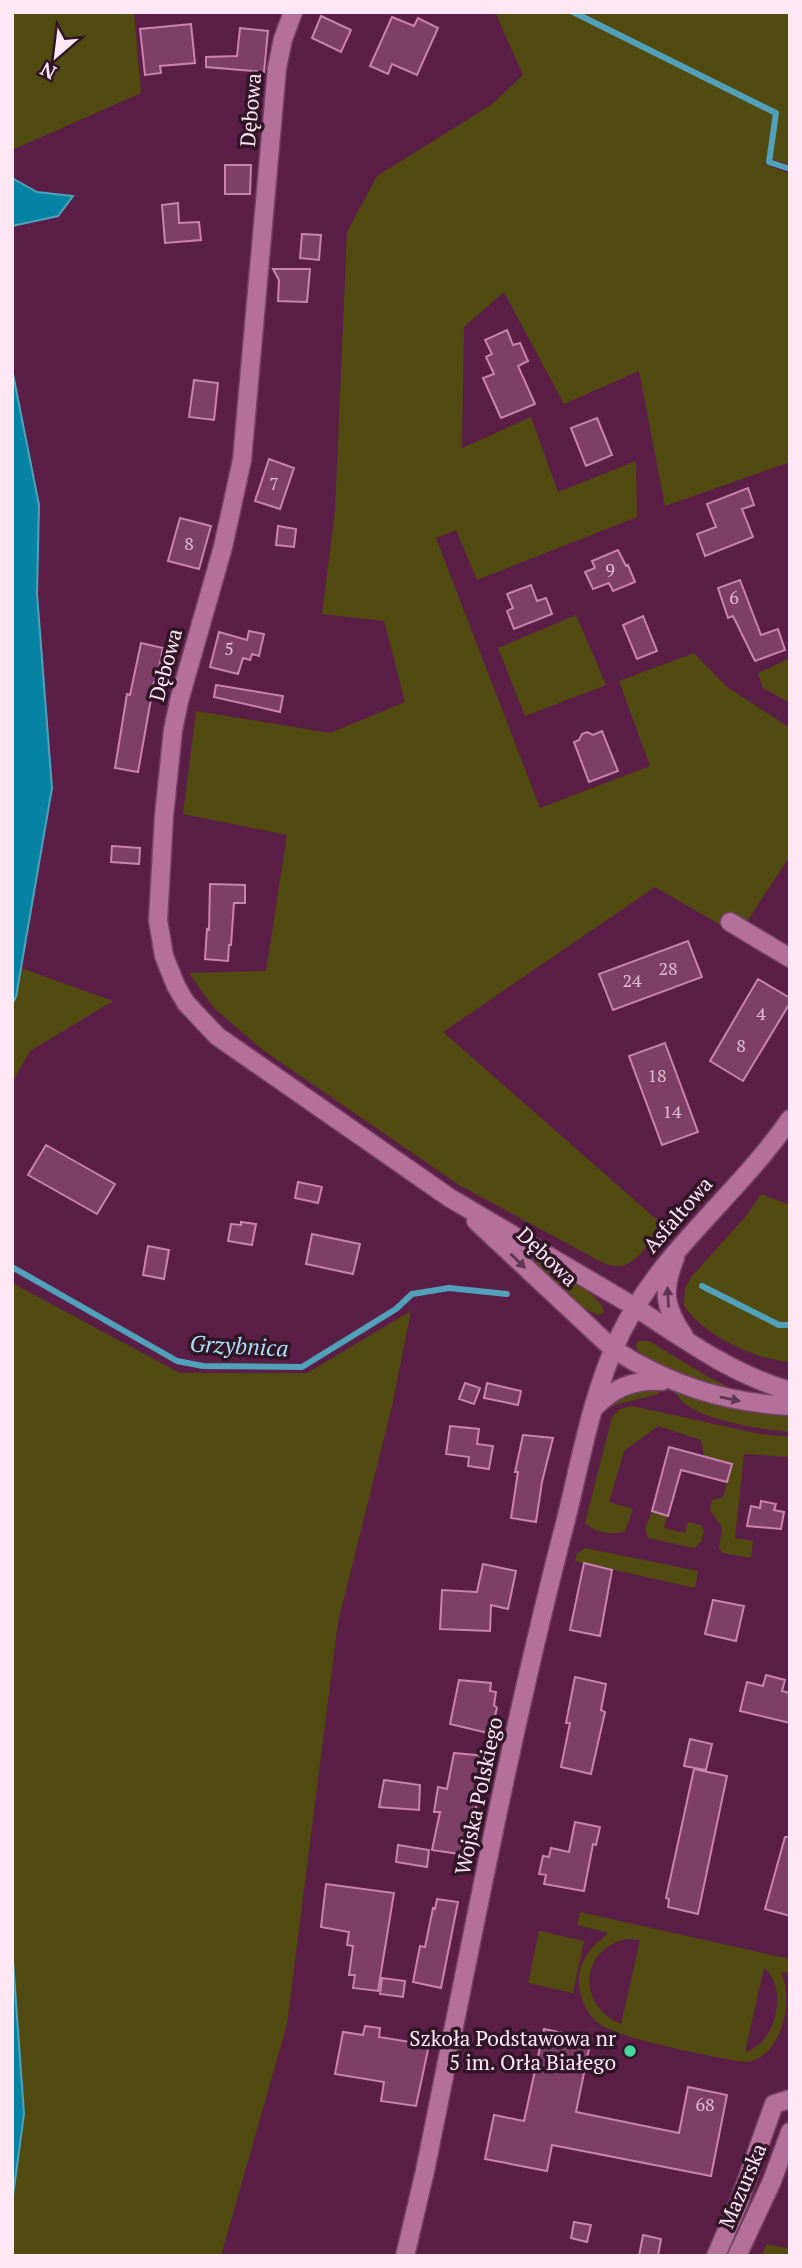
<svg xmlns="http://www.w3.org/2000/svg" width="802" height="2268" font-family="'PT Serif',serif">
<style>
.green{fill:#514b11;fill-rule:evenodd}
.water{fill:#0683a3;stroke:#51a1bb;stroke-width:2}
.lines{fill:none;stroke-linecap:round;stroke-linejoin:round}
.stream{stroke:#51a1bb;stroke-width:6}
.building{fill:#7e3f67;stroke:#ca83ae;stroke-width:2}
.street-casing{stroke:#744165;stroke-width:21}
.secondary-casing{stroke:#744165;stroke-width:21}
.street{stroke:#b4709a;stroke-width:18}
.secondary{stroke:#b4709a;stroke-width:18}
.oneway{fill:#5f364f}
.poi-dot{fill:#48d49d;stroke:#311627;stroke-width:2.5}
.labels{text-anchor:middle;stroke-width:7;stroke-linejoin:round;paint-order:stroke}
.number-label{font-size:18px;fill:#dfbdd1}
.street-label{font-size:21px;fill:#ffe7f4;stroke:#311627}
.poi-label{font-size:21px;fill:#ffe7f4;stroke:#311627;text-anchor:end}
.water-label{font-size:23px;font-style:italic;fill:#a7dff4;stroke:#311627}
</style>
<rect width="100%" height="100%" fill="#5b1f47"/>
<path class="green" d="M 12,12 L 134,12 L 141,93 L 12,150 Z
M 484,12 L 790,12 L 790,165 L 769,158 L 764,164 L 790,174 L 790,462 L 665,506 L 639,371 L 564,404 L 504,292 L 464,327 L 462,448 L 531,417 L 558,492 L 636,461 L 637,517 L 477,580 L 456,530 L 436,538 L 540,808 L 650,766 L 619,681 L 694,653 L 727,687 L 790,728 L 790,856 L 738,935 L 655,887 L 443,1032 L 664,1226 C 653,1238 638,1262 622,1266 C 613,1268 601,1262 594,1258 L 459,1185 L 263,1050 L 214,1008 L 189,973 L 266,971 L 287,835 L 183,814 L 196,711 L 330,733 L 405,702 L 384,621 L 322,614 L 335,511 L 347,232 L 377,176 L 491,105 L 523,75 L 496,14 Z
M 576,615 L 606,685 L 525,716 L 498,648 Z
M 790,658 L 790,703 L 763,688 L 758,673 Z
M 21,968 L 113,1001 L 30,1051 L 12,1083 L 12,1004 L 16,997 Z
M 761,1194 L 790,1205 L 790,1362 C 752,1358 707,1337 684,1306 L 685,1288 L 692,1276 L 746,1216 Z
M 505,1238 C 526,1251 602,1290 604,1313 L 597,1315 L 582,1307 Z
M 12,1283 L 180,1373 L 307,1373 L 411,1311 L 392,1406 L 338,1622 L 287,2024 L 221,2256 L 12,2256 L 12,2203 L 24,2114 L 12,1946 Z
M 639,1341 L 649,1341 L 710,1378 L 737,1391 L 718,1391 L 647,1361 L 637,1349 L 636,1344 Z
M 629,1389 L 661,1389 L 658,1394 L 611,1406 L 616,1399 Z
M 675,1392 L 790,1417 L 790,1432 C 761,1429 688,1420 675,1392 Z
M 632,1406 L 760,1434 L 790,1437 L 790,1457 L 744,1454 L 735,1538 L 753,1541 L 751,1558 L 723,1553 L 719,1549 L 722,1527 L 710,1510 L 712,1500 L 723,1497 L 732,1464 L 704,1456 L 701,1440 L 658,1426 L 624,1451 L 609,1502 L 633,1509 L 625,1531 C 613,1536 594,1532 585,1523 L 612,1417 L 620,1409 Z
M 652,1511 L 667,1515 L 664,1528 L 685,1533 L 688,1522 L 701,1525 L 704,1530 L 701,1542 L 694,1548 L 648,1538 L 645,1529 Z
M 585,1548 L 698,1571 L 695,1588 L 575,1561 L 577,1554 Z
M 580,1912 L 790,1959 L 790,1973 L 781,1972 C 794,2001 782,2060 744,2062 C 715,2057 618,2039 598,2023 C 587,2014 581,2000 579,1986 C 577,1962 591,1946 609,1933 L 577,1925 ZM 627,1939 L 640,1940 L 621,2024 C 577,2006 579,1949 627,1939 ZM 764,1968 C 789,1987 776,2045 745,2052 Z
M 539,1931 L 584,1941 L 573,1993 L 528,1983 Z
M 767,2244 L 790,2249 L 790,2256 L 761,2256 Z"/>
<path class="water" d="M 12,178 L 37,192 L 73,196 L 58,216 L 12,226 Z
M 12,369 L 39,505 L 37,594 L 52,788 L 16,997 L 12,1004 Z
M 12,1946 L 24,2114 L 12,2203 Z"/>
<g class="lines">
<path class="stream" d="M 573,12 L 776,113 L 769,162 L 790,169
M 12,1267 L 177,1361 L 203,1366 L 302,1367 L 396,1309 L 412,1294 L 449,1288 L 507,1294
M 702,1286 L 779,1325 L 790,1325"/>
</g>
<path class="building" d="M 321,16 L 351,30 L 341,52 L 312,38 Z
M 392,17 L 414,26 L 418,18 L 438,28 L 417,75 L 392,64 L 388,74 L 370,66 Z
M 191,24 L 195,63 L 160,66 L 161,73 L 145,75 L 140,29 Z
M 240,28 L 268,31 L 264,72 L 206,67 L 206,57 L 237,56 Z
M 225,165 L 251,165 L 250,194 L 225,194 Z
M 178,203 L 179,223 L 199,222 L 201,240 L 165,243 L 162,205 Z
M 302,234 L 321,235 L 319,260 L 300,258 Z
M 273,269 L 310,269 L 307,302 L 278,301 L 279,280 Z
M 507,330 L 513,345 L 520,343 L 528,361 L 518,366 L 535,404 L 501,418 L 483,378 L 494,374 L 486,357 L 492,354 L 485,340 Z
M 194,380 L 218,383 L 214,420 L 189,417 Z
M 597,418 L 612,455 L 586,466 L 571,428 Z
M 269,459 L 294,468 L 280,509 L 255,501 Z
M 748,488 L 754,505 L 742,509 L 753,537 L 705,556 L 697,534 L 716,527 L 707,504 Z
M 180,518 L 211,526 L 199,569 L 168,561 Z
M 278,526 L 296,529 L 294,547 L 276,545 Z
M 618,550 L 626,566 L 628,565 L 635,582 L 613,591 L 609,583 L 593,589 L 585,572 L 595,568 L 592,561 Z
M 740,580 L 761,635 L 778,629 L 785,650 L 755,661 L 733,616 L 728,618 L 718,588 Z
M 531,585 L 537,601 L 546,598 L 552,614 L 514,629 L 507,611 L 513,608 L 507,594 Z
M 643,616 L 657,651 L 637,659 L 623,625 Z
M 249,631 L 264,634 L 259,656 L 252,654 L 250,660 L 243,658 L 238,674 L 210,667 L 219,632 L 247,640 Z
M 141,643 L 163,648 L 156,682 L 154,682 L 138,772 L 115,768 L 127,694 L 130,695 Z
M 216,685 L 283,696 L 280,712 L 214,697 Z
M 602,731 L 618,771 L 589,782 L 574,742 L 579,740 L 582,734 L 587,732 L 593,735 Z
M 112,846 L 140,848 L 139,864 L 111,862 Z
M 210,884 L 245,885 L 245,903 L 234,903 L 231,945 L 229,945 L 228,961 L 205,959 L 207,929 L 209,930 Z
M 688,941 L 702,977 L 613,1010 L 599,974 Z
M 758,979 L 790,998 L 790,1003 L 743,1081 L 710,1061 Z
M 665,1043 L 698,1132 L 662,1145 L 629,1056 Z
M 46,1145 L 115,1184 L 97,1214 L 28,1175 Z
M 298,1182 L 322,1187 L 318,1203 L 295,1198 Z
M 241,1222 L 256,1224 L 252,1245 L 228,1241 L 231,1224 L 241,1225 Z
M 312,1234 L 360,1244 L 353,1274 L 306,1264 Z
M 148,1246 L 169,1250 L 164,1279 L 143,1275 Z
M 465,1383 L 480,1388 L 474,1404 L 459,1399 Z
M 487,1383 L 521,1391 L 518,1405 L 484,1398 Z
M 450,1426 L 479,1429 L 477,1444 L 493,1446 L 489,1469 L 468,1466 L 469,1457 L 446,1454 Z
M 523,1435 L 553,1438 L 542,1482 L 536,1522 L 511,1518 L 518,1472 L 515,1472 Z
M 669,1447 L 732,1464 L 727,1482 L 681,1470 L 668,1516 L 652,1511 Z
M 761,1501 L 776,1504 L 774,1510 L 784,1512 L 781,1529 L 747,1526 L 751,1506 L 760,1508 Z
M 584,1563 L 612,1570 L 600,1636 L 570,1630 Z
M 483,1564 L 516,1571 L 508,1609 L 491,1605 L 490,1631 L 440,1629 L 442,1590 L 477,1592 Z
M 713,1600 L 744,1606 L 736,1641 L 705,1634 Z
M 766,1675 L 785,1680 L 782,1691 L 790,1693 L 790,1723 L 740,1711 L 747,1682 L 763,1686 Z
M 575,1677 L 606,1684 L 601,1710 L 605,1712 L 591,1774 L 561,1767 L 570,1723 L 566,1723 Z
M 459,1680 L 491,1683 L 490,1691 L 496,1692 L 494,1705 L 497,1708 L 495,1716 L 491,1719 L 488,1733 L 450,1724 Z
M 690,1739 L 712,1744 L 706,1770 L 684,1766 Z
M 454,1753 L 487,1756 L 466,1855 L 432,1850 L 440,1812 L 434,1812 L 438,1787 L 447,1789 Z
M 694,1769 L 727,1776 L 698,1914 L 668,1907 L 669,1899 L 666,1898 Z
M 384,1780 L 420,1785 L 419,1810 L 379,1807 Z
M 575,1822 L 600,1827 L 596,1845 L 593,1844 L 584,1891 L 544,1884 L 546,1875 L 539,1874 L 543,1856 L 549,1857 L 551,1848 L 569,1852 Z
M 785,1837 L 790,1837 L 790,1916 L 765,1909 Z
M 398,1845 L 429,1850 L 427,1867 L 396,1862 Z
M 326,1884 L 394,1893 L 378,1991 L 353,1988 L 355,1975 L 349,1975 L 353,1946 L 347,1945 L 349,1932 L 321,1927 Z
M 437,1899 L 458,1902 L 441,1988 L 413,1982 L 420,1946 L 425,1947 L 433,1908 L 435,1909 Z
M 382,1978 L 405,1981 L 403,1997 L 380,1994 Z
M 365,2026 L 380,2028 L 379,2037 L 429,2045 L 416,2106 L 381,2101 L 384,2082 L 335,2074 L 343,2032 L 363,2035 Z
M 544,2029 L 591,2039 L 576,2112 L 679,2133 L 688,2087 L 727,2095 L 711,2176 L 552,2145 L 547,2171 L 485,2159 L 494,2115 L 524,2121 Z
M 574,2222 L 591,2225 L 587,2242 L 571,2238 Z
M 643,2235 L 661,2239 L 658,2256 L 639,2256 Z"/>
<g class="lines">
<g class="street-casing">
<path id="street" d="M 293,12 L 283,39 L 277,68 L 242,460 L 223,547 L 179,701 L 173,730 L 164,816 L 158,920 L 164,956 L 176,986 L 186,1003 L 217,1036 L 450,1198 L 635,1307
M 730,922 L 790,958
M 476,1221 L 613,1349
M 716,2256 L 739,2202 L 774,2104 L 790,2099
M 737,2256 L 772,2181 L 790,2132"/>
</g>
<g class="secondary-casing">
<path id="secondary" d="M 675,1258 C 662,1291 664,1307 684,1336
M 635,1307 C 685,1340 732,1374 790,1391
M 613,1349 C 670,1385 722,1402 790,1406
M 594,1408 C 613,1388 634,1379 662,1381
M 405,2256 L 425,2171 C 468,1959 508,1745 562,1535 C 580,1468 590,1396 621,1333 C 662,1250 738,1195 790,1119"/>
</g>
<use href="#street" class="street"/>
<use href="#secondary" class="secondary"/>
</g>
<defs><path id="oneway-solid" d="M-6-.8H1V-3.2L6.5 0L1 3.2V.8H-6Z" transform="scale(1.75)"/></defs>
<g class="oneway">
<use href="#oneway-solid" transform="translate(518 1261) rotate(44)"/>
<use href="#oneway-solid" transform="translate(668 1297) rotate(-93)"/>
<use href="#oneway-solid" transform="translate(730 1399) rotate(11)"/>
</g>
<circle class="poi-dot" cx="630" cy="2051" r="7"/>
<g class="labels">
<g class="number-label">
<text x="274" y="490">7</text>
<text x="189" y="550">8</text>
<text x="610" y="576">9</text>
<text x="734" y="604">6</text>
<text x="229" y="655">5</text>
<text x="668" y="975">28</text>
<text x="632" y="987">24</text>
<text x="761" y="1020">4</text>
<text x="741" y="1052">8</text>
<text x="657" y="1082">18</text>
<text x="672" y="1118">14</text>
<text x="705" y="2111">68</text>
</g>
<g class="street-label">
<text transform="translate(251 110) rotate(-85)" y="7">Dębowa</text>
<text transform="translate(166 665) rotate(-75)" y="7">Dębowa</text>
<text transform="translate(678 1215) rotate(-49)" y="7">Asfaltowa</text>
<text transform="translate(547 1257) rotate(44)" y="7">Dębowa</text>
<text transform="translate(479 1796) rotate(-78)" y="7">Wojska Polskiego</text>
<text transform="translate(743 2186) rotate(-67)" y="7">Mazurska</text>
</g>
<g class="poi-label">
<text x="616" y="2046">Szkoła Podstawowa nr<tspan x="616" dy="24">5 im. Orła Białego</tspan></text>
</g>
<g class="water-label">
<text transform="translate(239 1346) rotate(3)" y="8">Grzybnica</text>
</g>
</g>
<rect width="802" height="2268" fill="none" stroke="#ffe7f4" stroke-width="28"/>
<g transform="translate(56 56) rotate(208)" stroke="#311627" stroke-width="5" paint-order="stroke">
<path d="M0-5L12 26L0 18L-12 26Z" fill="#ffe7f4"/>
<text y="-10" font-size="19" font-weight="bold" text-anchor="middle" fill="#ffe7f4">N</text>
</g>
</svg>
